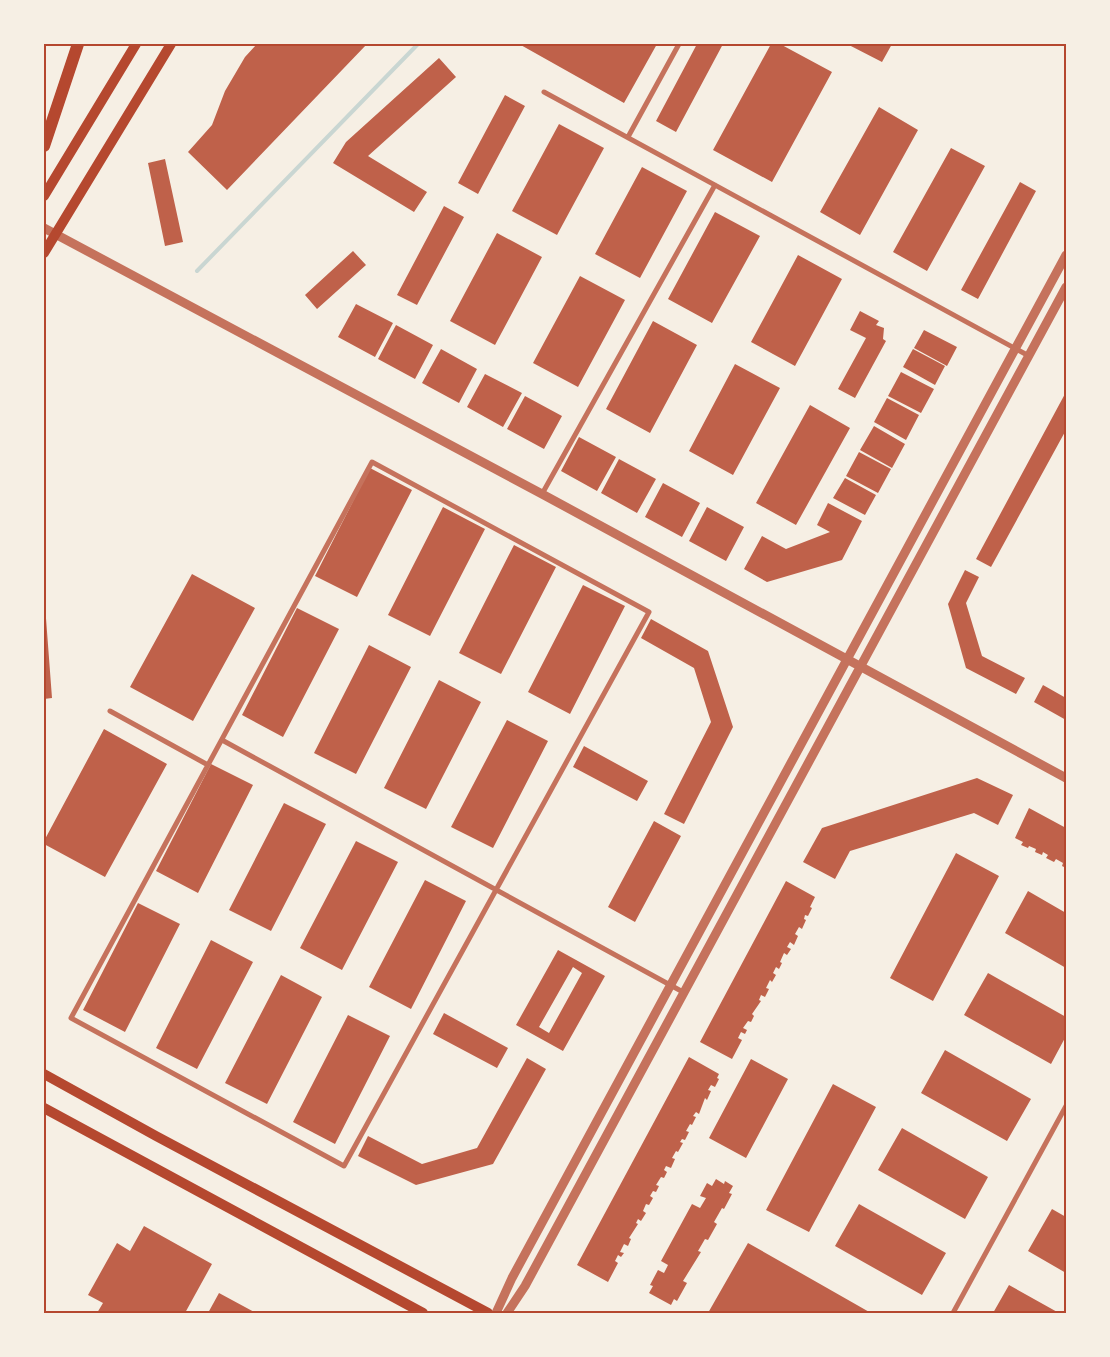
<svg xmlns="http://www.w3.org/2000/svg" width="1110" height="1357" font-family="'Source Serif 4',serif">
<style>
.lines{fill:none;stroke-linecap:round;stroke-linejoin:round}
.stream{stroke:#c9d6d2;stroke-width:4}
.building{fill:#bf614a;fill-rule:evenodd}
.minor{stroke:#c5725c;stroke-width:5}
.tertiary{stroke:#c5725c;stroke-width:9}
.secondary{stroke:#b5482f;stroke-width:10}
.motorway{stroke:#b5482f;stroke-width:12}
.neatline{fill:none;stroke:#b5482f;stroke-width:2}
</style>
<rect width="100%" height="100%" fill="#f6efe4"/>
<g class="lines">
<path class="stream" d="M 197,271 L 418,44"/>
</g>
<path class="building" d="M 257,44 L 367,44 L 227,190 L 188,152 L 212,125 L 225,91 L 245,57 Z
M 519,44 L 657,44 L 624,103 Z
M 697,44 L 723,44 L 676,132 L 656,121 Z
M 771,44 L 780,44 L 832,72 L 772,182 L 713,150 Z
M 847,44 L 892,44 L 882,62 Z
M 439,58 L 456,77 L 368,156 L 427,192 L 414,212 L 333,163 L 346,142 Z
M 505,95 L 525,106 L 478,194 L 458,183 Z
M 879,107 L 918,130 L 860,235 L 820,212 Z
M 559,124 L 604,148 L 557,235 L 512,211 Z
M 951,148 L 985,166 L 927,271 L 893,252 Z
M 165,159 L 183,242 L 165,246 L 148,163 Z
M 642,167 L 687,191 L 640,278 L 595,254 Z
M 1020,182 L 1036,191 L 978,299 L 961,290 Z
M 444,206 L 464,217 L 417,305 L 397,295 Z
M 715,212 L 760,236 L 712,323 L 668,299 Z
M 497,233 L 542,257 L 495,345 L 450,321 Z
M 353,251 L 366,265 L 317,309 L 305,295 Z
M 798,255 L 842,279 L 795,366 L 751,342 Z
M 580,276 L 625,300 L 578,387 L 533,363 Z
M 356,304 L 393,323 L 375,357 L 338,337 Z
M 860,311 L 879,321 L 876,325 L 884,328 L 883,339 L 886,341 L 855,398 L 838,389 L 866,338 L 850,330 Z
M 653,321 L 697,345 L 650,433 L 606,409 Z
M 396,325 L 433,345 L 415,379 L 378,359 Z
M 924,330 L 957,347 L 947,366 L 914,348 Z
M 441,349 L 477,369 L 459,403 L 422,383 Z
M 913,349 L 945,366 L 935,385 L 903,367 Z
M 735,364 L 780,388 L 733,475 L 689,451 Z
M 901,372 L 934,389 L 921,413 L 888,396 Z
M 485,374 L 522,393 L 503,427 L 467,407 Z
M 1066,392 L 1066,430 L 991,567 L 976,559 Z
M 525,396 L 562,416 L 544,449 L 507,429 Z
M 887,398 L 919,415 L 906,440 L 874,422 Z
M 810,405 L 850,428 L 796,525 L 756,503 Z
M 874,426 L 905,444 L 892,468 L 860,450 Z
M 579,437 L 616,457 L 597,491 L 561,471 Z
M 859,452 L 891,469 L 878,493 L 846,476 Z
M 619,459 L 656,479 L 637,513 L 601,493 Z
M 370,468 L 412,490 L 357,597 L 315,576 Z
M 845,478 L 876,495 L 865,515 L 833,498 Z
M 663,483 L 700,503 L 682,537 L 645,517 Z
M 828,503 L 862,521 L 842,560 L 767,582 L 744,569 L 762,536 L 786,549 L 830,532 L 817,525 Z
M 443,507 L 485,529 L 430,636 L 388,615 Z
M 707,507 L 744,527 L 726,561 L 689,541 Z
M 514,545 L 556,567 L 501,674 L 459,653 Z
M 965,570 L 979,577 L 966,603 L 982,656 L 1025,678 L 1016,694 L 966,668 L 948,604 Z
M 192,574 L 255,608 L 193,721 L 130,687 Z
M 583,585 L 625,606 L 570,714 L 528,692 Z
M 44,605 L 45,605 L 52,698 L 44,699 Z
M 297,608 L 339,629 L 283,737 L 242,715 Z
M 651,619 L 708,651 L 733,727 L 684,824 L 664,814 L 711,722 L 694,668 L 641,638 Z
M 369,645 L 411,667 L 356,774 L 314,753 Z
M 439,680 L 481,702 L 426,809 L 384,788 Z
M 1043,685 L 1066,698 L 1066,720 L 1034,702 Z
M 507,720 L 548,741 L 493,848 L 451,827 Z
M 104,729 L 167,764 L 105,877 L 44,844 L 44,841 Z
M 584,746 L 648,781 L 637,801 L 573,767 Z
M 211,764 L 253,785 L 198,893 L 156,871 Z
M 977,778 L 1013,795 L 998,825 L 974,813 L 850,851 L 835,879 L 803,862 L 822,828 Z
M 284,803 L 326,824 L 271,931 L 229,910 Z
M 1029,808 L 1066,828 L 1066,868 L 1062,866 L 1063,863 L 1056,859 L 1054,862 L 1046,858 L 1048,855 L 1043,852 L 1042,855 L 1035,852 L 1036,849 L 1029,846 L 1028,848 L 1021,845 L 1023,842 L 1015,838 Z
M 654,821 L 681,836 L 635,922 L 608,907 Z
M 356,841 L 398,862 L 342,970 L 300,948 Z
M 956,853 L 999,876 L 933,1001 L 890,978 Z
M 425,880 L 466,901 L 411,1009 L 369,987 Z
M 786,881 L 815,897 L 810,907 L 812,908 L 808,916 L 805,915 L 804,919 L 806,920 L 802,929 L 799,927 L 795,934 L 798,936 L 794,945 L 790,942 L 787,947 L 791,949 L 787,955 L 784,953 L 780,962 L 782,963 L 779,969 L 776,967 L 773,973 L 776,975 L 772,982 L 770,980 L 766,988 L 769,989 L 765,997 L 761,995 L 759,1000 L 761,1001 L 752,1014 L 754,1016 L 751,1022 L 748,1021 L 743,1028 L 747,1030 L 745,1034 L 741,1032 L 738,1038 L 742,1040 L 732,1059 L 700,1042 Z
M 1028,891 L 1066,913 L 1066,968 L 1005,933 Z
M 138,903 L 180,924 L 125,1032 L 83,1010 Z
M 211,940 L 253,962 L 197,1069 L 156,1048 Z
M 558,950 L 605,976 L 563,1051 L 516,1025 ZM 573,967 L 582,973 L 549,1033 L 539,1027 Z
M 988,973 L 1066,1017 L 1066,1036 L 1051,1064 L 964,1015 Z
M 281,975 L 322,997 L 267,1104 L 225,1083 Z
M 444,1013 L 508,1048 L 497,1068 L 433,1034 Z
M 348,1015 L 390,1036 L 335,1144 L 293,1122 Z
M 945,1050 L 1031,1099 L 1007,1141 L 921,1093 Z
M 689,1057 L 719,1074 L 717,1078 L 719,1079 L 715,1087 L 711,1085 L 708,1090 L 711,1091 L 707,1100 L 705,1098 L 699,1114 L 696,1112 L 693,1116 L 696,1117 L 692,1125 L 690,1124 L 686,1131 L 689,1132 L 685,1140 L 682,1139 L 680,1142 L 683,1143 L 678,1152 L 676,1151 L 672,1158 L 675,1159 L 671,1168 L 666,1166 L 664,1170 L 667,1172 L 664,1178 L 661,1177 L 656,1185 L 659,1186 L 656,1192 L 653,1191 L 650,1196 L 653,1198 L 649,1205 L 646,1204 L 643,1211 L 646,1213 L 641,1221 L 638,1219 L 636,1223 L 638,1224 L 629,1238 L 631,1239 L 628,1246 L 624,1244 L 620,1252 L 624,1253 L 621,1257 L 618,1255 L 615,1261 L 618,1263 L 608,1282 L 577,1265 Z
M 527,1058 L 546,1069 L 493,1164 L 416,1185 L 358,1156 L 368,1136 L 422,1164 L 477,1148 Z
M 751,1059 L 788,1079 L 746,1158 L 709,1138 Z
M 833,1084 L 876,1107 L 809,1232 L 766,1210 Z
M 902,1128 L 988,1177 L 965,1219 L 878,1170 Z
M 716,1179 L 724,1184 L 725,1181 L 733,1186 L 729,1193 L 732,1194 L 724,1209 L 722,1208 L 714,1222 L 717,1224 L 708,1240 L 705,1239 L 698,1251 L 701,1252 L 683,1281 L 687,1283 L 677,1301 L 674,1299 L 671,1305 L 649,1293 L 653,1286 L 650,1285 L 658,1270 L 664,1273 L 668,1265 L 661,1261 L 692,1204 L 700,1208 L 706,1198 L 700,1196 L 707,1183 L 712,1186 Z
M 859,1204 L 946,1253 L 922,1295 L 835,1246 Z
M 1052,1209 L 1066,1217 L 1066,1273 L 1028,1251 Z
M 144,1226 L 212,1264 L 185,1313 L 97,1313 L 103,1303 L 88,1295 L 117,1243 L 130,1251 Z
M 748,1243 L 871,1313 L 750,1313 L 748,1312 L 747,1313 L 708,1313 Z
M 1009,1285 L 1059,1313 L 993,1313 Z
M 219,1293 L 256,1313 L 208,1313 Z"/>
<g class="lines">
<path class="minor" d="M 544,92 L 1029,356
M 628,137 L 679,44
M 372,462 L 649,612 L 344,1166 L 71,1018 Z
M 542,494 L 715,185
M 110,711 L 208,765
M 222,740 L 683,992
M 953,1313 L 1066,1106"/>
<path class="tertiary" d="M 44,228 L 542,494 L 1066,778
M 496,1313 L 512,1278 L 1066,255
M 507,1313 L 525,1286 L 1066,287"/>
<path class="secondary" d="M 44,196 L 136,44
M 44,253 L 171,44
M 44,1074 L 156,1136 L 488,1313
M 44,1108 L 423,1313"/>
<path class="motorway" d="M 44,146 L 78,44"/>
</g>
<rect width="1110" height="1357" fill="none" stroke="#f6efe4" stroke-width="90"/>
<rect x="45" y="45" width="1020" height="1267" class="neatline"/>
</svg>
